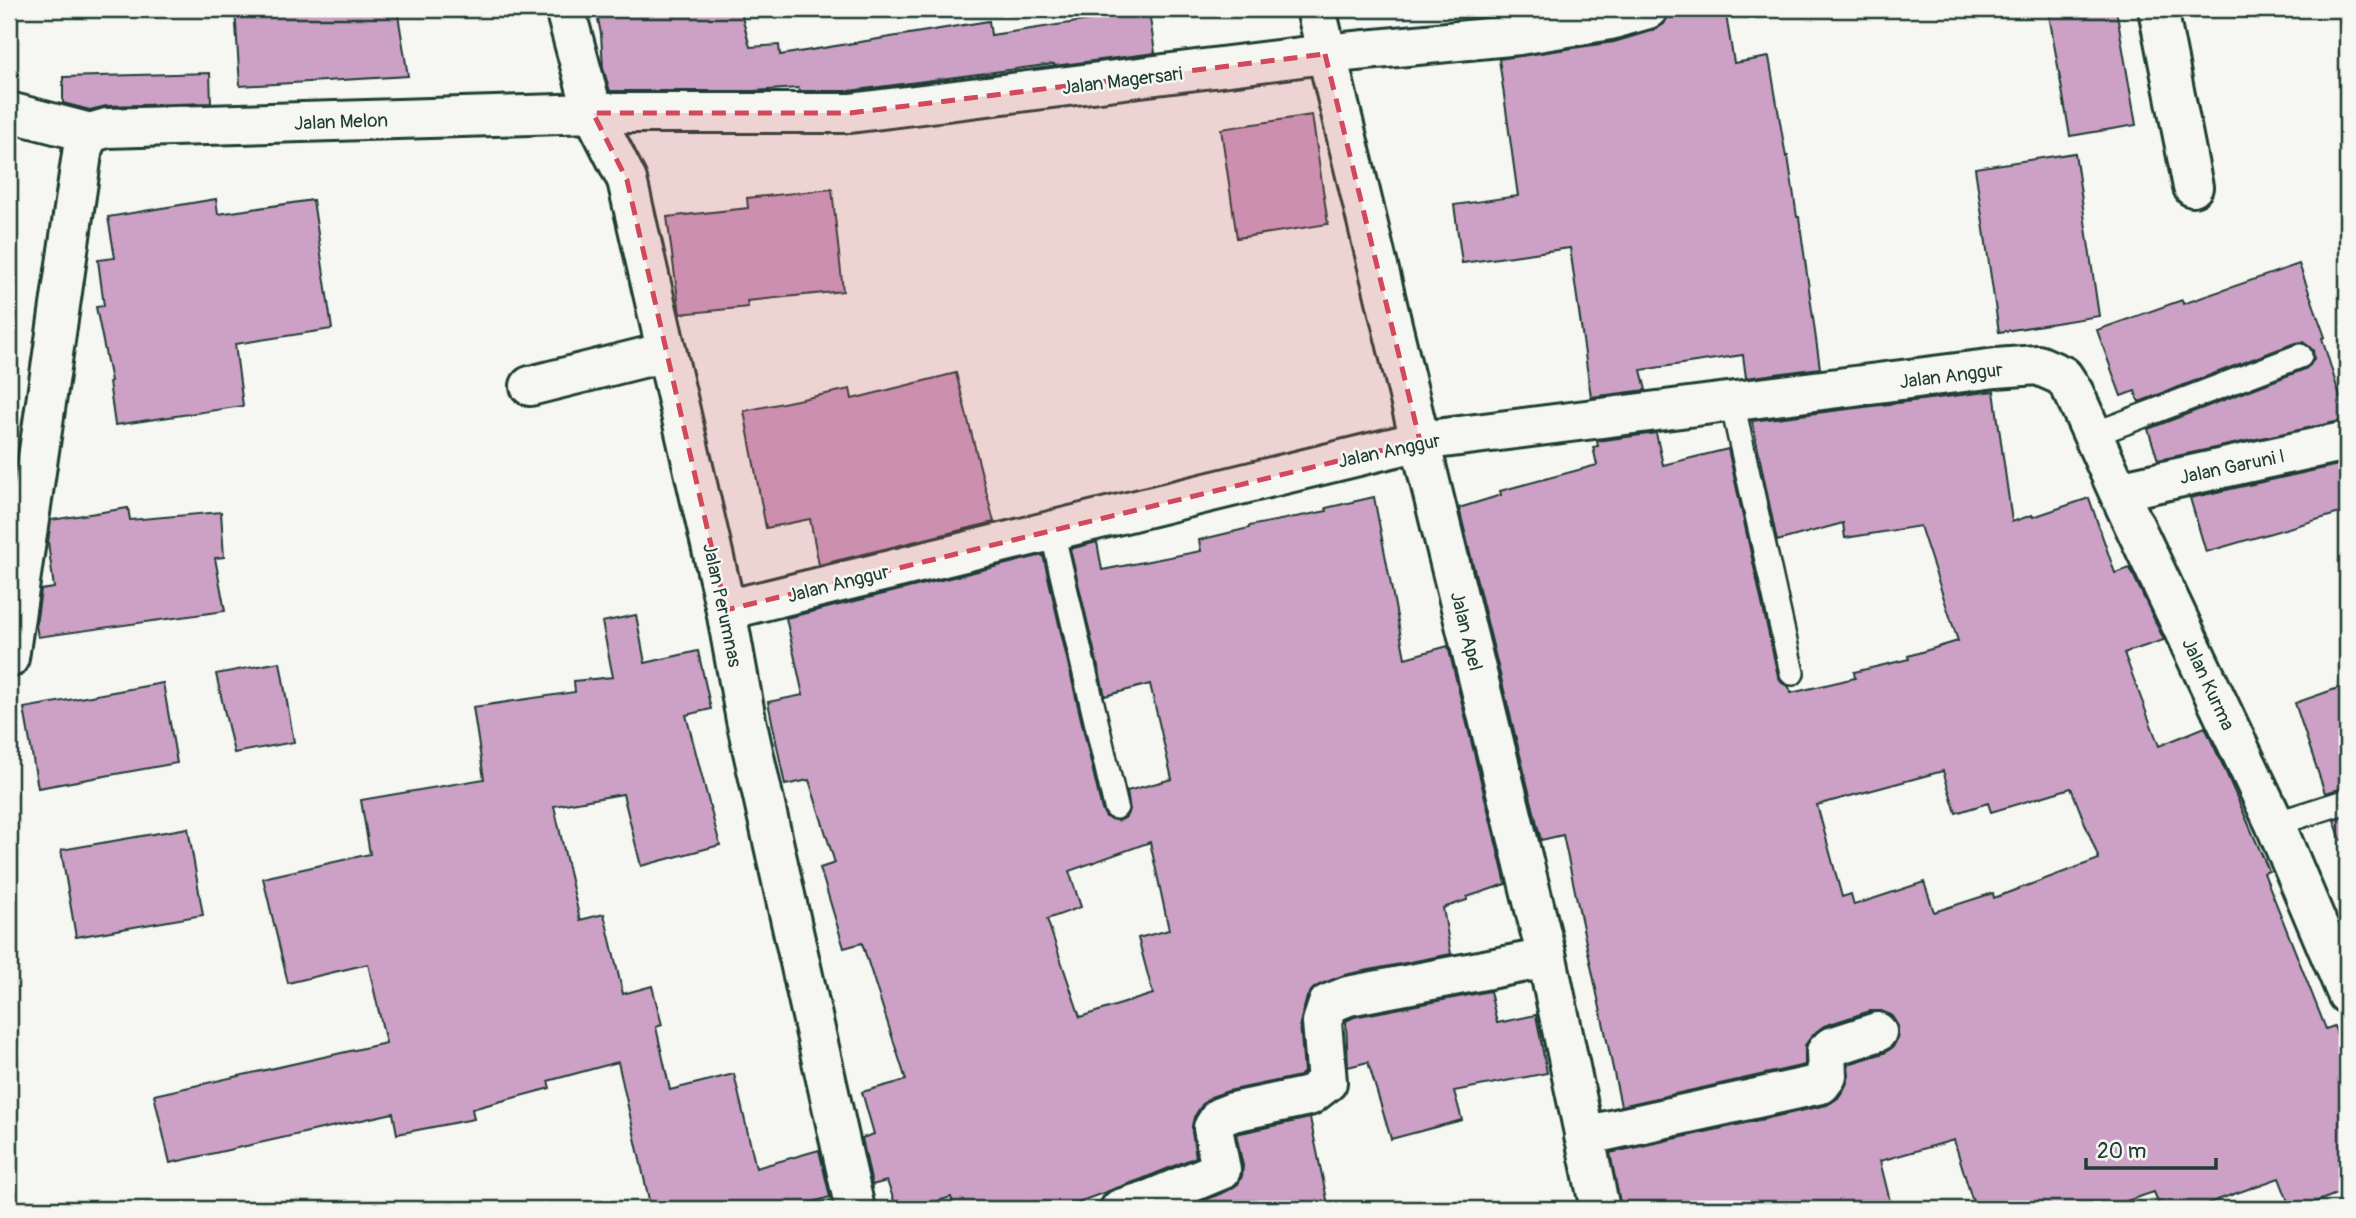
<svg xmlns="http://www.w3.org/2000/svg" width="2356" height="1218" font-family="Pangolin,sans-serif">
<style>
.building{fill:#cca1c5;stroke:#1f3d34;stroke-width:2;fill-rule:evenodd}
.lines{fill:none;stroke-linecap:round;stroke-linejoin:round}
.lane-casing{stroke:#1f3d34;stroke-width:28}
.street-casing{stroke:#1f3d34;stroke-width:44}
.secondary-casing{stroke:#1f3d34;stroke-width:44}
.lane{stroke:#f6f6f2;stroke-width:23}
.street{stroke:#f6f6f2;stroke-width:38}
.secondary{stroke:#f6f6f2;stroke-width:38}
.marked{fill:#d1495b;fill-opacity:0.2;stroke:#d1495b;stroke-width:5;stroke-dasharray:14 9;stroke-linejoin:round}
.labels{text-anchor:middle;stroke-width:5;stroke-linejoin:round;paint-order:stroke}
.street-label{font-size:19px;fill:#1f3d34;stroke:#f6f6f2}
</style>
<rect width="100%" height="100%" fill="#f6f6f2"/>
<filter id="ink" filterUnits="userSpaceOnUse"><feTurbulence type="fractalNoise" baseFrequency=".0143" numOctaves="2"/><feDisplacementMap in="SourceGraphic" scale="14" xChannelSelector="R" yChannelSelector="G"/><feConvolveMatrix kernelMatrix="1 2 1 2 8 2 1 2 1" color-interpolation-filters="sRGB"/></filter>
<g filter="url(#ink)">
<path class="building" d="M 235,9 L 397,9 L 408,76 L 240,86 Z
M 596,9 L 740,9 L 750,47 L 779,45 L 780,55 L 989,21 L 991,35 L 1149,11 L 1155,53 L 1054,66 L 1054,64 L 849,91 L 799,91 L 798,88 L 753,91 L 610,91 L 603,68 L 601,34 Z
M 1492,9 L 1544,9 L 1493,16 Z
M 1669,9 L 1725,9 L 1734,63 L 1769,57 L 1786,157 L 1788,156 L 1797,217 L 1799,217 L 1820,368 L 1746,378 L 1743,355 L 1641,370 L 1646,390 L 1591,397 L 1570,248 L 1462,263 L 1454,205 L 1518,196 L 1499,59 L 1614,42 L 1654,30 L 1664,24 L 1669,15 Z
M 2048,9 L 2116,9 L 2136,125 L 2070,136 Z
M 210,73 L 211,103 L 106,106 L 90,110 L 63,103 L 63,77 Z
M 1312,115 L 1328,224 L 1237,238 L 1221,129 Z
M 2075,153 L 2099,316 L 1999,332 L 1975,168 Z
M 832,189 L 843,291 L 747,301 L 748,307 L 680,314 L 667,217 L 748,208 L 747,198 Z
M 216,199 L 218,214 L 313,200 L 332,329 L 235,344 L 243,406 L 115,425 L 109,382 L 111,381 L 96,307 L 104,306 L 98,260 L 115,258 L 108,217 Z
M 2299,264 L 2325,337 L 2322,338 L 2347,420 L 2158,460 L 2148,429 L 2305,369 L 2310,365 L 2314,359 L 2313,350 L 2303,342 L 2295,343 L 2139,402 L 2135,391 L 2121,396 L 2097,330 L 2182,300 L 2183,304 Z
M 956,373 L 994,522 L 819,565 L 810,519 L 766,528 L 744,411 L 850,389 L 852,399 Z
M 1994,391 L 2012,522 L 2032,515 L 2033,517 L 2089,498 L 2115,573 L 2130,568 L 2164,640 L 2124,653 L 2159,746 L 2205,727 L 2225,770 L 2269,871 L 2264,873 L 2326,1029 L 2334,1026 L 2347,1062 L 2347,1190 L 2297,1209 L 2291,1209 L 2279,1178 L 2192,1209 L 2161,1209 L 2154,1192 L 2102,1209 L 1975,1209 L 1954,1140 L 1880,1161 L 1892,1209 L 1621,1209 L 1610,1153 L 1827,1105 L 1838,1098 L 1844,1089 L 1849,1076 L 1848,1064 L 1884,1053 L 1893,1047 L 1898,1037 L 1898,1026 L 1891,1015 L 1881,1011 L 1870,1011 L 1824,1026 L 1816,1032 L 1805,1045 L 1805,1065 L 1621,1106 L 1563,835 L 1541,840 L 1459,508 L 1501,495 L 1500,491 L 1597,465 L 1593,447 L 1598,446 L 1597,441 L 1656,433 L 1663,465 L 1728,449 L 1778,676 L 1782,683 L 1789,687 L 1791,693 L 1855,678 L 1854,672 L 1909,659 L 1908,656 L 1958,641 L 1920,526 L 1845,538 L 1843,523 L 1777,541 L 1752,421 ZM 1943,771 L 1956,813 L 1988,803 L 1991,812 L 2071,788 L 2099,859 L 1994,898 L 1993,893 L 1934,912 L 1924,882 L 1854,905 L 1851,894 L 1842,897 L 1817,805 Z
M 2347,463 L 2347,511 L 2206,552 L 2190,498 Z
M 1374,497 L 1405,658 L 1448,646 L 1506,884 L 1467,897 L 1467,900 L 1443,908 L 1451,954 L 1344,975 L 1313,989 L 1307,997 L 1300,1023 L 1304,1072 L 1300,1076 L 1228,1091 L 1211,1097 L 1202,1105 L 1194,1117 L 1192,1132 L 1196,1157 L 1142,1179 L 1059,1209 L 955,1209 L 951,1197 L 912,1209 L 897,1209 L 887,1181 L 872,1185 L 862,1138 L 874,1134 L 862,1092 L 906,1080 L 862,943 L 844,948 L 820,868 L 835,863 L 809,780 L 785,785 L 768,702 L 803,695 L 786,618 L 1043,555 L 1102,810 L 1106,817 L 1118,821 L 1125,818 L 1130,810 L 1127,791 L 1172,779 L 1150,684 L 1105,696 L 1070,549 L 1097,542 L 1102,570 L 1201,551 L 1199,540 L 1249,528 L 1249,526 L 1327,511 L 1326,508 ZM 1150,842 L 1169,930 L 1138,938 L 1153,994 L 1080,1017 L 1047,919 L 1081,907 L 1069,871 Z
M 128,508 L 130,520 L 221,512 L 224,557 L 215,558 L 225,611 L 38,637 L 36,625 L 41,590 L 54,588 L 48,542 L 51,520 Z
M 636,615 L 645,663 L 698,651 L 711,709 L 686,715 L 720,845 L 641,866 L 623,794 L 554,806 L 580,920 L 604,914 L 623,994 L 652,986 L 662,1025 L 656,1027 L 670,1090 L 734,1074 L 756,1168 L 819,1150 L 830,1197 L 789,1209 L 651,1209 L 618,1062 L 548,1081 L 550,1088 L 472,1109 L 474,1119 L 397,1134 L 393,1113 L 170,1163 L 154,1095 L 386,1043 L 368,964 L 288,983 L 263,878 L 370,854 L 361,800 L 484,779 L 473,707 L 575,692 L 574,681 L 613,677 L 602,622 Z
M 280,662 L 294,742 L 234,753 L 216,674 Z
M 163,683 L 177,763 L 38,788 L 24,708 Z
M 2347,685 L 2347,787 L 2325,793 L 2295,703 Z
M 2347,816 L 2347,839 L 2341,840 L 2334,820 Z
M 188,828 L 203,915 L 76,937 L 61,850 Z
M 1490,991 L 1497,1023 L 1536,1015 L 1547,1073 L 1454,1091 L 1462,1120 L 1391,1139 L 1368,1062 L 1348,1067 L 1346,1021 L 1354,1017 Z
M 1310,1118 L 1329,1209 L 1184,1209 L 1229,1190 L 1238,1184 L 1242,1176 L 1243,1166 L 1236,1134 Z"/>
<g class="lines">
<g class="lane-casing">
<path id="lane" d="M 1732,402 L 1792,673
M 2092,435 L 2300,356
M 1052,531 L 1116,807
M 2275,824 L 2347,801"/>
</g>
<g class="street-casing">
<path id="street" d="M 1316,9 L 1420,441 L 1547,958 L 1600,1209
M 2158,9 L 2193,187
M 9,112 L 90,133
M 90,133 L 107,128 L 593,113 L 850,113 L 1325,54 L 1519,35 L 1610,20 L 1648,9
M 530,386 L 666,352
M 2118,491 L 2347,441
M 726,610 L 1420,441 L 1996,368 L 2038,365 L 2063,376 L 2074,393 L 2118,491 L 2275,824 L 2347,994
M 9,658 L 83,147 L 90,133
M 1584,1136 L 1821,1084 L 1827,1076 L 1826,1052 L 1831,1047 L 1877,1032
M 1120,1209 L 1149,1200 L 1221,1170 L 1213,1128 L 1220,1117 L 1233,1112 L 1309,1096 L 1327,1082 L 1322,1022 L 1328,1004 L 1348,996 L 1547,958"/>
</g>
<g class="secondary-casing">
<path id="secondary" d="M 565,9 L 593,113 L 627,180 L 726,610 L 746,720 L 855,1209"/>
</g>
<use href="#lane" class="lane"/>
<use href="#street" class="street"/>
<use href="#secondary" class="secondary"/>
</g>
</g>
<path class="marked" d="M 1325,54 L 1420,441 L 726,610 L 627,180 L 593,113 L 850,113 Z"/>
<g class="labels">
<g class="street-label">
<text transform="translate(1122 80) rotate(-7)" y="7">Jalan Magersari</text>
<text transform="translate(341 121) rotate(-2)" y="7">Jalan Melon</text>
<text transform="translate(1951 375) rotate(-7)" y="7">Jalan Anggur</text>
<text transform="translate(1389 450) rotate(-12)" y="7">Jalan Anggur</text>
<text transform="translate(2232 466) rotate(-12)" y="7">Jalan Garuni I</text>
<text transform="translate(838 583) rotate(-14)" y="7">Jalan Anggur</text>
<text transform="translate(723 605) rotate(78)" y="7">Jalan Perumnas</text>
<text transform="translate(1467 631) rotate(76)" y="7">Jalan Apel</text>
<text transform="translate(2209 684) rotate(65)" y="7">Jalan Kurma</text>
</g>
</g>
<rect width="2356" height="1218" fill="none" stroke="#f6f6f2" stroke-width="35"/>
<rect x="18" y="18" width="2321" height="1183" fill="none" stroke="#1f3d34" stroke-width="2.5" filter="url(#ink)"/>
<path d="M2086 1158v10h130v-10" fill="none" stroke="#1f3d34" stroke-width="3.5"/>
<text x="2097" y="1158" font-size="21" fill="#1f3d34" stroke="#f6f6f2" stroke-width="5" paint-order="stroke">20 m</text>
</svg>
